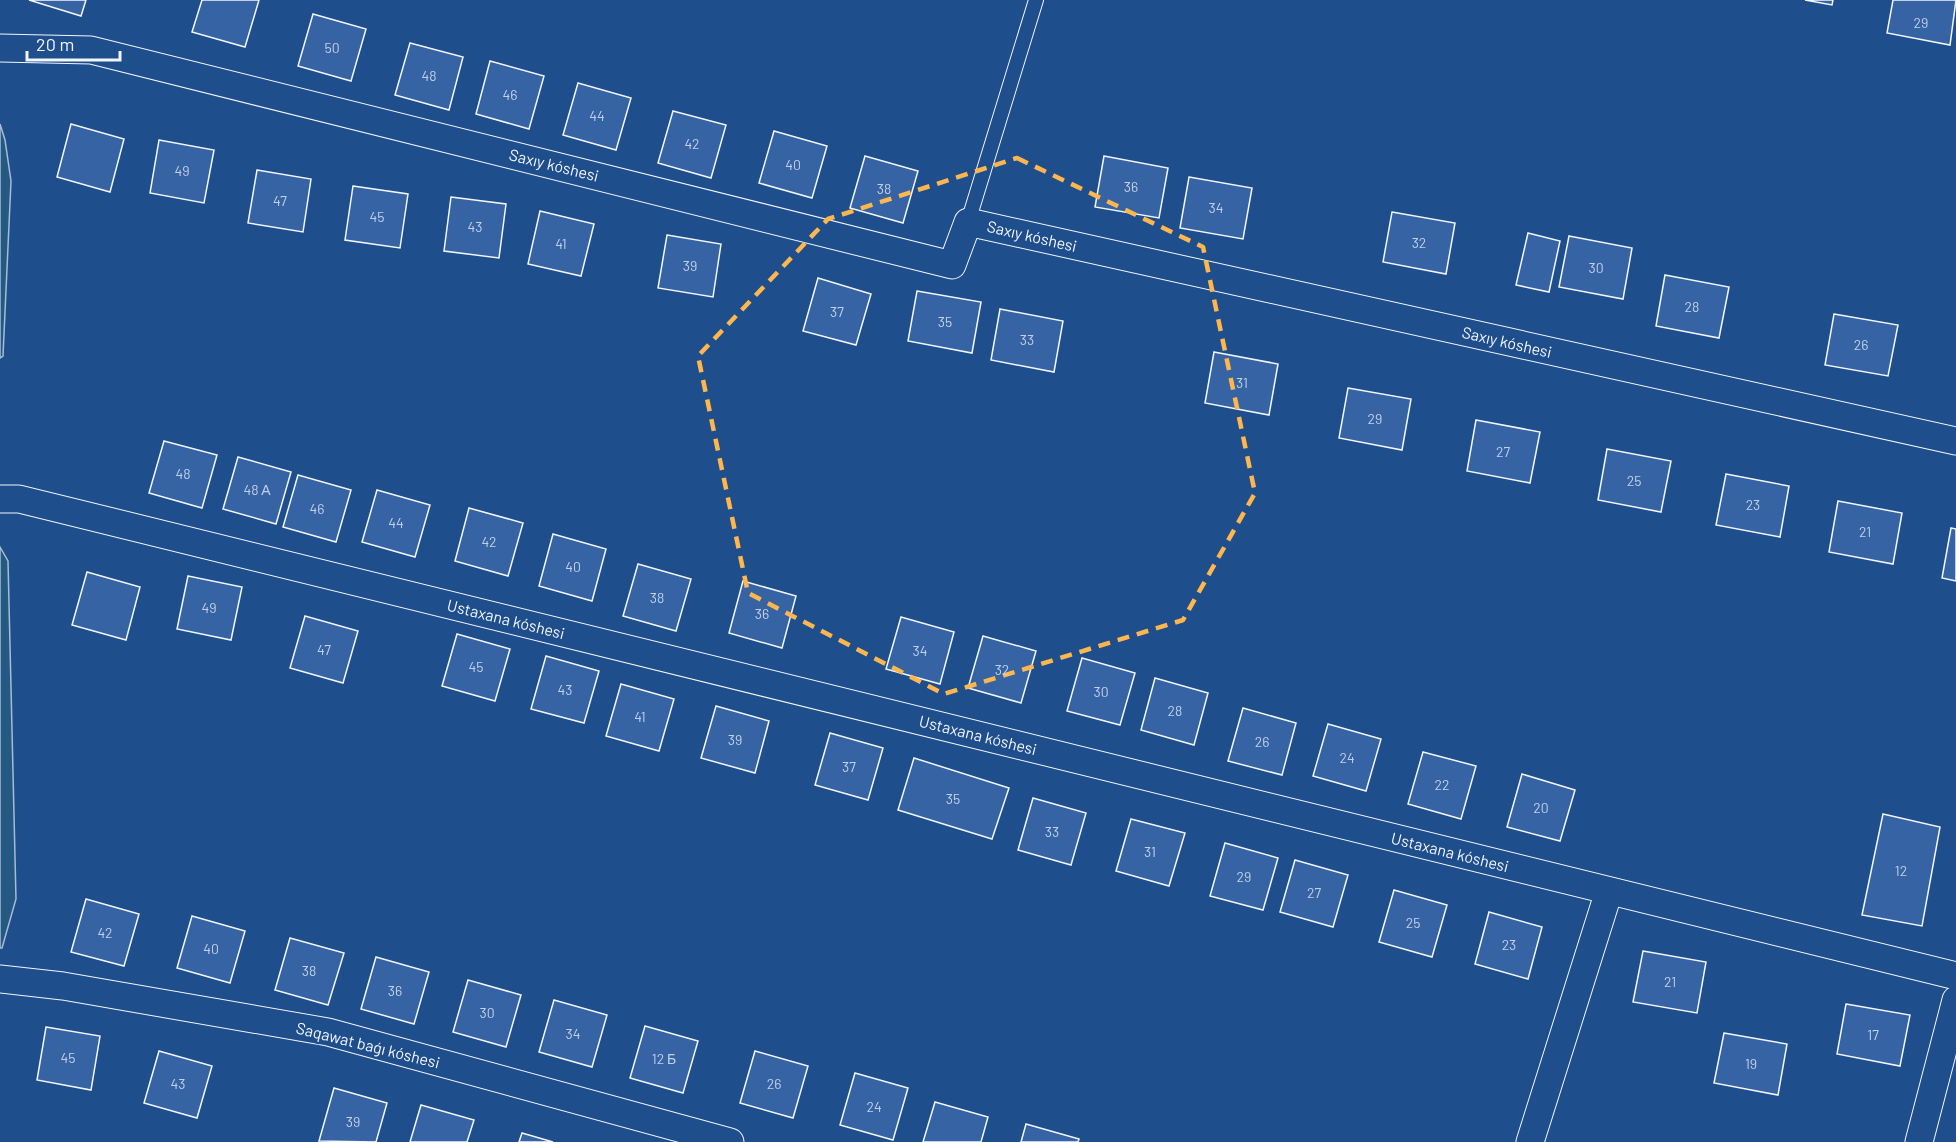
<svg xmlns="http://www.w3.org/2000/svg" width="1956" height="1142" font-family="Barlow,sans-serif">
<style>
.green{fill:#245a82;stroke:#a8bbd7;stroke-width:1.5}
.building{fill:#3563a3;stroke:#f2f6ff;stroke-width:1.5}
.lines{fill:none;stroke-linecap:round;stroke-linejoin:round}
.service-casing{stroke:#f2f6ff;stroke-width:16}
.minor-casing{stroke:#f2f6ff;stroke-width:29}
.service{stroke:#1f4e8c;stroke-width:14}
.minor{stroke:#1f4e8c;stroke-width:27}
.marked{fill:none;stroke:#ffb74d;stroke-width:4.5;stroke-dasharray:12 8;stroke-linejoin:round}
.labels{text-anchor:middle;stroke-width:4.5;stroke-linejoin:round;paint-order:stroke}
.number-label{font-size:14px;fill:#c3d1e8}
.street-label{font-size:16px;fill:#f2f6ff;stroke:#1f4e8c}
</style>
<rect width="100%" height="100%" fill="#1f4e8c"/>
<path class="green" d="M 0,124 L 5,140 L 11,181 L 3,356 L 0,358 Z
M 0,547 L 8,561 L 16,899 L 2,948 L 0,948 Z"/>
<path class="building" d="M 29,0 L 86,0 L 81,16 Z
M 202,0 L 259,0 L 245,47 L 192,32 Z
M 1805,0 L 1833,0 L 1832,5 Z
M 1893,0 L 1956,0 L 1950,45 L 1887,33 Z
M 313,14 L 366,29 L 351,81 L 298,66 Z
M 410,43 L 463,57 L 449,110 L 395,95 Z
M 490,61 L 544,76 L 529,129 L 476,114 Z
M 578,83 L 631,98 L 616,150 L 563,135 Z
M 673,111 L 726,125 L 711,178 L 658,163 Z
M 71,124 L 124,139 L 110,192 L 57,177 Z
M 774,131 L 827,146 L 812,198 L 759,183 Z
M 159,140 L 214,150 L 204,203 L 150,193 Z
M 865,156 L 918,171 L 903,223 L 850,208 Z
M 1104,156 L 1168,168 L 1159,218 L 1095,207 Z
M 257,170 L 311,179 L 303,232 L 248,223 Z
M 1189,177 L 1252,188 L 1243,239 L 1180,228 Z
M 353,186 L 408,194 L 400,248 L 345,240 Z
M 451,197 L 506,204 L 499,258 L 444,251 Z
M 540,211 L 594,224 L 581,276 L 528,264 Z
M 1392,212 L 1455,223 L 1446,274 L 1383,262 Z
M 1528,233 L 1560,241 L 1549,292 L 1516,285 Z
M 667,235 L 721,244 L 713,297 L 658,288 Z
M 1569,236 L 1632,248 L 1623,299 L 1559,287 Z
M 1665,275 L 1729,287 L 1719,338 L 1656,326 Z
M 818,278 L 871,294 L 856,345 L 803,331 Z
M 917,291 L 981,302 L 972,353 L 908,341 Z
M 1000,309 L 1063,321 L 1054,372 L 991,360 Z
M 1834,314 L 1898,325 L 1888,376 L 1825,365 Z
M 1214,352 L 1278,364 L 1269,415 L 1205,403 Z
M 1348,388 L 1411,399 L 1402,450 L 1339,438 Z
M 1476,420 L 1540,432 L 1530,483 L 1467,471 Z
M 164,441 L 217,455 L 202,508 L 149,493 Z
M 1607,449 L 1671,461 L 1661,512 L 1598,500 Z
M 238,457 L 291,472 L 276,524 L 223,509 Z
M 1726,474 L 1789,486 L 1780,537 L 1716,525 Z
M 298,475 L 351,490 L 336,542 L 283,527 Z
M 377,490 L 430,505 L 415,557 L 362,542 Z
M 1838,501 L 1902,513 L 1893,564 L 1829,552 Z
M 469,508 L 523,523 L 508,576 L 455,561 Z
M 1951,528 L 1956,529 L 1956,581 L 1942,578 Z
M 553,534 L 606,549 L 592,601 L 539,586 Z
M 638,564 L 691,579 L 676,631 L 623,616 Z
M 87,572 L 140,587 L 126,640 L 72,625 Z
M 188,576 L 242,587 L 231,640 L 177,629 Z
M 743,581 L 796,596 L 782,648 L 729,633 Z
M 305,616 L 358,631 L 343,683 L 290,668 Z
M 901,617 L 954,632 L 940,684 L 886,669 Z
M 457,634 L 510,649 L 495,701 L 442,686 Z
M 983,636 L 1036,651 L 1021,703 L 968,688 Z
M 546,656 L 599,671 L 584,723 L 531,709 Z
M 1082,658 L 1135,673 L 1120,725 L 1067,711 Z
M 1155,678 L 1208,693 L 1194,745 L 1141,730 Z
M 621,684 L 674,699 L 659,751 L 606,736 Z
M 716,706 L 769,721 L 755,773 L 701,758 Z
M 1243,708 L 1296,723 L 1282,775 L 1228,761 Z
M 1328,724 L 1381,739 L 1366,791 L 1313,776 Z
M 830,733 L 883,748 L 868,800 L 815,785 Z
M 1423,752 L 1476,766 L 1461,819 L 1408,804 Z
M 914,758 L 1009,788 L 992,839 L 898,810 Z
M 1522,774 L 1575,790 L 1560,841 L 1507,827 Z
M 1033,798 L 1086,813 L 1071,865 L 1018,850 Z
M 1883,814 L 1940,827 L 1922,926 L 1862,915 Z
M 1131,819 L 1185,833 L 1169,886 L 1116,871 Z
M 1225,843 L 1278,858 L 1263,910 L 1210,896 Z
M 1295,860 L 1348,875 L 1333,927 L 1280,912 Z
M 1394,890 L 1447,905 L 1432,957 L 1379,942 Z
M 86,899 L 139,914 L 124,966 L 71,952 Z
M 1489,912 L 1542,927 L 1528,979 L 1475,964 Z
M 192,916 L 245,931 L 230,983 L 177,968 Z
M 290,938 L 344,953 L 328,1005 L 275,990 Z
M 1643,951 L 1706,962 L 1697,1013 L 1633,1002 Z
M 376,957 L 429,972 L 414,1024 L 361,1009 Z
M 468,980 L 521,995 L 506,1047 L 453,1032 Z
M 554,1000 L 607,1015 L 592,1067 L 539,1052 Z
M 1846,1004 L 1910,1015 L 1900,1066 L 1837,1054 Z
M 645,1026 L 698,1041 L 683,1093 L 630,1078 Z
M 46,1027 L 100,1036 L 91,1090 L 37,1080 Z
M 1724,1033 L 1787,1044 L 1778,1095 L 1714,1083 Z
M 159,1051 L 212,1066 L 197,1118 L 144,1103 Z
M 755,1051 L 808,1066 L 793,1118 L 740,1103 Z
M 855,1073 L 908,1088 L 893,1140 L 840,1125 Z
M 334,1088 L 387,1103 L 376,1142 L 319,1141 Z
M 935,1102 L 988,1117 L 981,1142 L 923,1142 Z
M 421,1105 L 474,1120 L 467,1142 L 410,1142 Z
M 1026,1124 L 1079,1139 L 1078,1142 L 1021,1142 Z
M 522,1133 L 553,1142 L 519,1142 Z"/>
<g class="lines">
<g class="service-casing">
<path id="service" d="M 968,222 L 1036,0"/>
</g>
<g class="minor-casing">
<path id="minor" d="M 0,48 L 91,50 L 952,265 L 968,222 L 1956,441
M 0,499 L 19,499 L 1956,976
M 0,979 L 63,986 L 328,1032 L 730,1142
M 1530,1142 L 1609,891
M 1919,1142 L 1956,1000"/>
</g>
<use href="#service" class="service"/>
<use href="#minor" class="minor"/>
</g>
<path class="marked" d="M 1017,158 L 1203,247 L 1255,493 L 1183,620 L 944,694 L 748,593 L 698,356 L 828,219 Z"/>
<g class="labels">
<g class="number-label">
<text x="1921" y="28">29</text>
<text x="332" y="53">50</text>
<text x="429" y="81">48</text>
<text x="510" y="100">46</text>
<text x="597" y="121">44</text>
<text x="692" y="149">42</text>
<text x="793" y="170">40</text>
<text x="182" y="176">49</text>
<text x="1131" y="192">36</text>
<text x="884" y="194">38</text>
<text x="280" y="206">47</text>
<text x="1216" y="213">34</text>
<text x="377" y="222">45</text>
<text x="475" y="232">43</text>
<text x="1419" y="248">32</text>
<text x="561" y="249">41</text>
<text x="690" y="271">39</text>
<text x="1596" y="273">30</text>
<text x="1692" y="312">28</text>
<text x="837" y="317">37</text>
<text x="945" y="327">35</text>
<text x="1027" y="345">33</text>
<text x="1861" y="350">26</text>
<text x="1242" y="388">31</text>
<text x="1375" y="424">29</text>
<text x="1503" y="457">27</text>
<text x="183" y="479">48</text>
<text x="1634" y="486">25</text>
<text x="257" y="495">48 А</text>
<text x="1753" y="510">23</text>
<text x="317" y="514">46</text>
<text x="396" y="528">44</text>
<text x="1865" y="537">21</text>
<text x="489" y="547">42</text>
<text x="573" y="572">40</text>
<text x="657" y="603">38</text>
<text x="209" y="613">49</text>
<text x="762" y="619">36</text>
<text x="324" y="655">47</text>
<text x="920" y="656">34</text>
<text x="476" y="672">45</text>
<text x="1002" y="675">32</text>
<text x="565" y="695">43</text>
<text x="1101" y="697">30</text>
<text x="1175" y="716">28</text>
<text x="640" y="722">41</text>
<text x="735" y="745">39</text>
<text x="1262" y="747">26</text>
<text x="1347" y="763">24</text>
<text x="849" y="772">37</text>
<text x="1442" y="790">22</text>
<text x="953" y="804">35</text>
<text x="1541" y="813">20</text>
<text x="1052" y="837">33</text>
<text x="1150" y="857">31</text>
<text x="1901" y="876">12</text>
<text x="1244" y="882">29</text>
<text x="1314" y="898">27</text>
<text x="1413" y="928">25</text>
<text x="105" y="938">42</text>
<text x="1509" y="950">23</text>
<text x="211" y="954">40</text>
<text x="309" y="976">38</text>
<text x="1670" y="987">21</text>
<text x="395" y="996">36</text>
<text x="487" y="1018">30</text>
<text x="573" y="1039">34</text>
<text x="1873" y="1040">17</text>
<text x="68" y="1063">45</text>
<text x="664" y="1064">12 Б</text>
<text x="1751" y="1069">19</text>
<text x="178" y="1089">43</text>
<text x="774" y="1089">26</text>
<text x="874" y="1112">24</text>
<text x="353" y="1127">39</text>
</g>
<g class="street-label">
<text transform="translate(554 165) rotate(14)" y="6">Saxıy kóshesi</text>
<text transform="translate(1032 236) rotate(13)" y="6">Saxıy kóshesi</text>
<text transform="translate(1507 342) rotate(13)" y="6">Saxıy kóshesi</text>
<text transform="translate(506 619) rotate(14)" y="6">Ustaxana kóshesi</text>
<text transform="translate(978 735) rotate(14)" y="6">Ustaxana kóshesi</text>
<text transform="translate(1450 852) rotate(14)" y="6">Ustaxana kóshesi</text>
<text transform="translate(368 1045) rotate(14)" y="6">Saqawat baǵı kóshesi</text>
</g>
</g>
<path d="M27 51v9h93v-9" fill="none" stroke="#f2f6ff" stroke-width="3"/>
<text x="36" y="51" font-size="18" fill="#f2f6ff" stroke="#1f4e8c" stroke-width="4.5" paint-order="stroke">20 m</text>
</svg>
